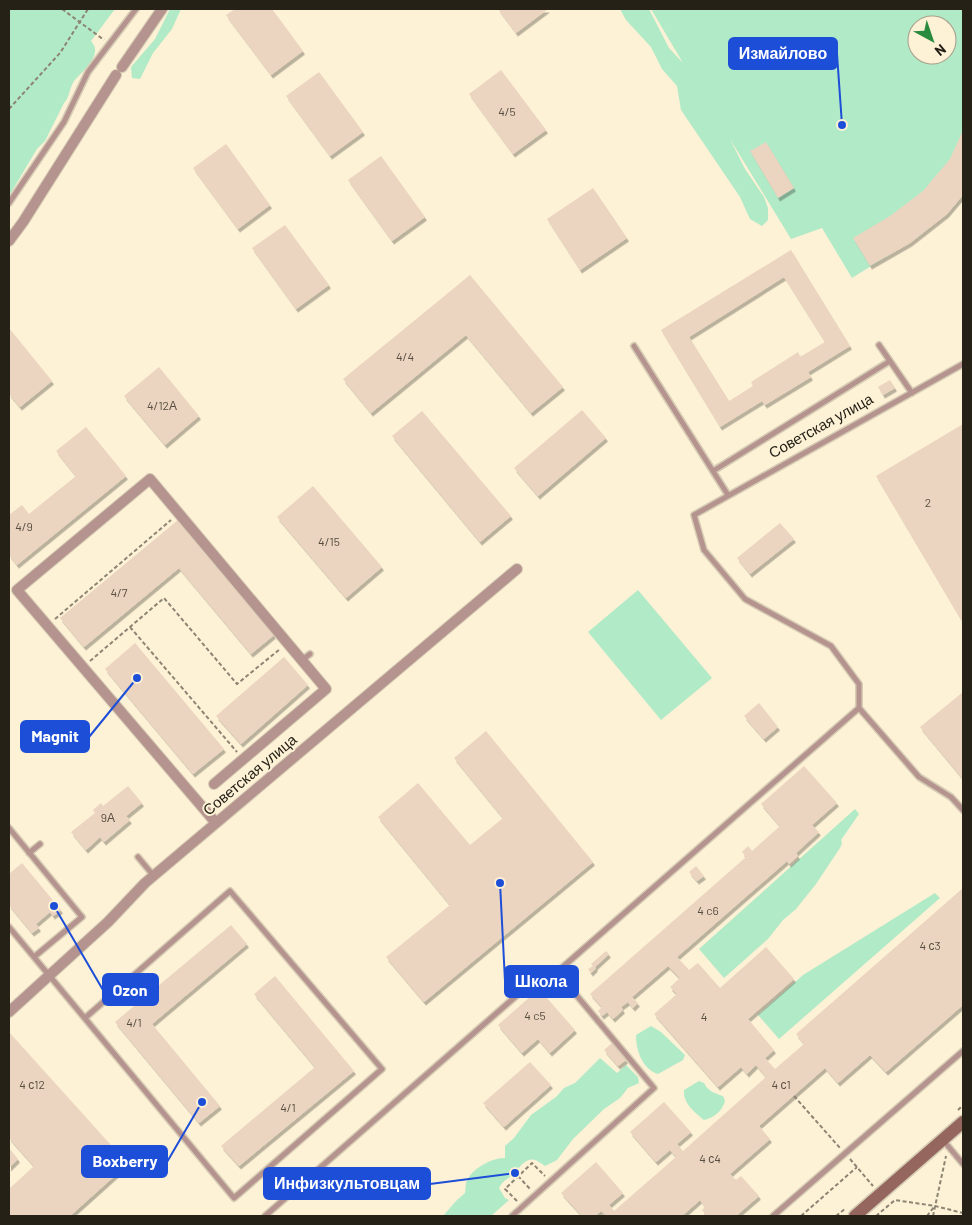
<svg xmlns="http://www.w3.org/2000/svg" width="972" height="1225" font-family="Barlow,sans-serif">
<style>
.green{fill:#b1eac7;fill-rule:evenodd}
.building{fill:#ecd5c0;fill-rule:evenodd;filter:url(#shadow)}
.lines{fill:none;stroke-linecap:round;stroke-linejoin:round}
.lane-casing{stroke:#d6ccb4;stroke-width:8}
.street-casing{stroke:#d6ccb4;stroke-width:12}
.secondary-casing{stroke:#d6ccb4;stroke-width:15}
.path{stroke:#8d8573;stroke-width:2;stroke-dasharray:4 2.5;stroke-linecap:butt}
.lane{stroke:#b5938e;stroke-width:5}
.street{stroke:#b5938e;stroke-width:10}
.secondary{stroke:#94665e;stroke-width:12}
.labels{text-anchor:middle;stroke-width:4;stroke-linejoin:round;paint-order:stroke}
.number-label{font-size:12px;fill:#574e41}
.street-label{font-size:15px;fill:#252117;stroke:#fdf1d6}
.leader{fill:none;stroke:#1d4ed8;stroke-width:2}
.callout-dot{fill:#1d4ed8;stroke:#fdf1d6;stroke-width:2}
.callout{fill:#1d4ed8;stroke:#1d4ed8;stroke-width:2}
.callout-label{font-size:16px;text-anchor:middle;font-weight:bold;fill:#fff}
</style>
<defs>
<filter id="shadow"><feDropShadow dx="2" dy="3.5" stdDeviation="0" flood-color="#0004"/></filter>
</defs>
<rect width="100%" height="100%" fill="#fdf1d6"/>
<path class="green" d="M 9,9 L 115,9 L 91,41 C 93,44 96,47 95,52 C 94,62 80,74 74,81 C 69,89 70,97 64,103 L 45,141 L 37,149 L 9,196 Z
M 170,9 L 181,9 L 172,29 L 153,53 L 140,79 L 132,78 L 131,67 L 155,39 Z
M 620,9 L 649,9 L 669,48 L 683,63 L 651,9 L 963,9 L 963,195 C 931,233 893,252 852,278 L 822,228 L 791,239 L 730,139 L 745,169 L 764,197 L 768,208 L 768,220 L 762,226 L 750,219 L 740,197 L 681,110 L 677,86 L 662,69 L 651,47 L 626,20 ZM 917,25 L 947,25 L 947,55 L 917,55 Z
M 638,590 L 712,678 L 661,720 L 588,632 Z
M 855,809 L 859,814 L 841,840 L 842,843 L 840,848 L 816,884 L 796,909 L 783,920 L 768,939 L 724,978 L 699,949 Z
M 935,893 L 940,898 L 779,1039 L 758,1015 L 803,975 Z
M 651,1026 L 661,1032 L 685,1055 L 683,1060 L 658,1074 C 642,1069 636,1050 636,1035 Z
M 600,1058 L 617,1073 L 626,1065 L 638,1077 L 639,1083 L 628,1088 L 620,1098 L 604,1109 L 573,1139 L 557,1160 L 545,1166 C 542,1164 538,1161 535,1160 C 525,1157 519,1169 513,1174 C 508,1179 502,1181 499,1188 L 505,1198 L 509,1200 L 491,1216 L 443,1216 L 456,1201 L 465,1193 C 466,1189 465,1184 467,1181 C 471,1169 493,1157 505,1158 L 505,1146 L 514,1138 L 531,1115 L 556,1097 L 564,1088 L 575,1083 Z
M 699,1081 L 704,1083 C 708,1091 714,1093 723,1096 L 725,1101 C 722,1111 714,1118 704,1120 C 695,1112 683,1104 684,1090 Z"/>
<path class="building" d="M 235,9 L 272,9 L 303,51 L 271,75 L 226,15 Z
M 498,9 L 548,9 L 516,33 Z
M 501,70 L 546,130 L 513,154 L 469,94 Z
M 319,72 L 363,132 L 330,156 L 286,96 Z
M 963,130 L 963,195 L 947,214 L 910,243 L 870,266 L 853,238 L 890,216 L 923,191 L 950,159 Z
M 766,142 L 794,188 L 778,198 L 750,151 Z
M 226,144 L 270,205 L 238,229 L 193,168 Z
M 381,156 L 425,217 L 392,241 L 348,180 Z
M 593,188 L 627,238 L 580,270 L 547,219 Z
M 285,225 L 329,285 L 296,309 L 252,248 Z
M 791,250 L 850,346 L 808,372 L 811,377 L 765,405 L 762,401 L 720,427 L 661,330 ZM 784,277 L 825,342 L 800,357 L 798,352 L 751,382 L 753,386 L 729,401 L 689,337 Z
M 470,275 L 563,387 L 531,413 L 466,335 L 371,413 L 343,379 Z
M 9,328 L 52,381 L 20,407 L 9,394 Z
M 159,367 L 199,416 L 165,445 L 124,396 Z
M 890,380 L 895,388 L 883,395 L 878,387 Z
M 582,410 L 606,438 L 538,496 L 514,468 Z
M 422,411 L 511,516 L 480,542 L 392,436 Z
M 963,424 L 963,623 L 876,476 Z
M 86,427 L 126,476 L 17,565 L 9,555 L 9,515 L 22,505 L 29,514 L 76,476 L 56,451 Z
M 313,486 L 382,567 L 346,598 L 277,517 Z
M 178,520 L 274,635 L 251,654 L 179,568 L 84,647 L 60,618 Z
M 780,523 L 794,539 L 750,574 L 737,558 Z
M 135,643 L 224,749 L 193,774 L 105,669 Z
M 284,657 L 308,685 L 241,744 L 216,716 Z
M 963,692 L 963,779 L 920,727 Z
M 759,703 L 778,727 L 764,739 L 744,716 Z
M 486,731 L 593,862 L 424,1002 L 386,957 L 450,905 L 378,817 L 418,783 L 470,845 L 503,818 L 454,758 Z
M 804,766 L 837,803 L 812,825 L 819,832 L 796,853 L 798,856 L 789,864 L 787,861 L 677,957 L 689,970 L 698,963 L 720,988 L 766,947 L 794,979 L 748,1019 L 774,1050 L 765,1058 L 775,1069 L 804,1044 L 796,1034 L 963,888 L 963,1005 L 886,1072 L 870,1055 L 838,1083 L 825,1068 L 759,1126 L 770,1139 L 730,1174 L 736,1180 L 741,1176 L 759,1196 L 736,1216 L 707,1216 L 702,1210 L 705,1207 L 700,1200 L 682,1216 L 607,1216 L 601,1211 L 595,1216 L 582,1216 L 561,1193 L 596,1162 L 623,1193 L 609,1205 L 614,1211 L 676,1157 L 670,1150 L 656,1162 L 630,1132 L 664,1102 L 691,1132 L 677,1144 L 683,1151 L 766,1077 L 756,1065 L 747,1074 L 741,1067 L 718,1087 L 654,1014 L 677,994 L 670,987 L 680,978 L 668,966 L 632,997 L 638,1003 L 633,1008 L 628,1002 L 621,1007 L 623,1010 L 613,1019 L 607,1012 L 602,1016 L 598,1011 L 602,1007 L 590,994 L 746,857 L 742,852 L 748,846 L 752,851 L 780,826 L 761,804 Z
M 128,786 L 142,803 L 126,816 L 130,820 L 104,842 L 100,837 L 86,850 L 71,832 L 95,813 L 93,810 L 101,803 L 103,806 Z
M 22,863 L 61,910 L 53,916 L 50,912 L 36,924 L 39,928 L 32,933 L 9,905 L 9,874 Z
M 696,866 L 704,876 L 697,881 L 689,872 Z
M 231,925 L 247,944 L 152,1024 L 220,1106 L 199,1123 L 115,1022 Z
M 606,951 L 609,954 L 595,967 L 596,968 L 591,973 L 588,969 L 593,966 L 591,964 Z
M 275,976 L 354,1071 L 239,1166 L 221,1146 L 315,1067 L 254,994 Z
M 539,989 L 575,1030 L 550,1053 L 538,1039 L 522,1053 L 498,1025 Z
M 9,1032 L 128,1164 L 70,1216 L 9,1216 L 9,1189 L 34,1166 L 9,1138 Z
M 612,1043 L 626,1060 L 618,1066 L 604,1050 Z
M 530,1062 L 551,1085 L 504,1127 L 483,1103 Z
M 9,1148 L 18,1159 L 9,1168 Z"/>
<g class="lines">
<g class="lane-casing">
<path id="lane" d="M 9,203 L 64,122 L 88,72 L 136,9
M 879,345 L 912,393
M 634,346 L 728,495
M 713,471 L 890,361
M 302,660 L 310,654
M 859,708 L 859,684 L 831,646 L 745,599 L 704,550 L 694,515 L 963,364
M 9,828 L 82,917 L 34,957
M 29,853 L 40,844
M 138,857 L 153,875
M 9,927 L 234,1198 L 382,1069 L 230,891 L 85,1018
M 943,1140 L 963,1164
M 265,1216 L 547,969 L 557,972
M 512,1216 L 654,1088 L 557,972 L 859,708 L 919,777 L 951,797 L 963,810
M 773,1216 L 963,1051"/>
</g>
<g class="street-casing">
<path id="street" d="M 122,67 L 162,9
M 9,241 L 23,222 L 116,75
M 214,784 L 326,689 L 150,479 L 17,590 L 216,823
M 9,1012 L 108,922 L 145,883 L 517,569"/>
</g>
<g class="secondary-casing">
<path id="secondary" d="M 855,1216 L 963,1122"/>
</g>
<path class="path" d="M 62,9 L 104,40
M 9,109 L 60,53 L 88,9
M 55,619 L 171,520
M 130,627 L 237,752
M 90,661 L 164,598 L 237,684 L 280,649
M 794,1096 L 840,1148
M 958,1110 L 963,1105
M 850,1159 L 873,1186
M 518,1176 L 530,1189
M 517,1201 L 505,1189 L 532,1163 L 545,1176
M 801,1216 L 857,1167
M 836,1216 L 846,1208
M 876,1216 L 895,1200 L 935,1206 L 963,1213
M 927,1216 L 934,1207
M 933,1216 L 946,1156"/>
<use href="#lane" class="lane"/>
<use href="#street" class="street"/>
<use href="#secondary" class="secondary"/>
</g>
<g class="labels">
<g class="number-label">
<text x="507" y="116">4/5</text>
<text x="405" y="361">4/4</text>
<text x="162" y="410">4/12А</text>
<text x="928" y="507">2</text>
<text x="24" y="531">4/9</text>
<text x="329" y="546">4/15</text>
<text x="119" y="597">4/7</text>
<text x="108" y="822">9А</text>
<text x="708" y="915">4 c6</text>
<text x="930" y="950">4 с3</text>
<text x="535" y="1020">4 c5</text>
<text x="704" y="1021">4</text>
<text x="134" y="1027">4/1</text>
<text x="32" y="1089">4 с12</text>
<text x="781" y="1089">4 с1</text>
<text x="288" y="1112">4/1</text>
<text x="710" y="1163">4 с4</text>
</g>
<g class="street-label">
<text transform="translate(821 426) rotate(-29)" y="5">Советская улица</text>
<text transform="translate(250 775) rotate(-40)" y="5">Советская улица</text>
</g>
</g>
<path class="leader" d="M842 125L837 54M137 678L89 737M500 883L505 981M54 906L103 990M202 1102L167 1162M515 1173L430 1184"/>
<g class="callout-dot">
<circle cx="842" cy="125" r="5"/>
<circle cx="137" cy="678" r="5"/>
<circle cx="500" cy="883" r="5"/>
<circle cx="54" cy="906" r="5"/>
<circle cx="202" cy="1102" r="5"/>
<circle cx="515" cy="1173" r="5"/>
</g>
<g class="callout">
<rect x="729" y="38" width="108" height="31" rx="5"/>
<rect x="21" y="721" width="68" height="31" rx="5"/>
<rect x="505" y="966" width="73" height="31" rx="5"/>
<rect x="103" y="974" width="55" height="31" rx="5"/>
<rect x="82" y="1146" width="85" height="31" rx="5"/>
<rect x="264" y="1168" width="166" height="31" rx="5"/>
</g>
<g class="callout-label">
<text x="783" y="59">Измайлово</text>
<text x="55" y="742">Magnit</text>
<text x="541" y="987">Школа</text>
<text x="130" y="996">Ozon</text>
<text x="125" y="1167">Boxberry</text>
<text x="347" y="1189">Инфизкультовцам</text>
</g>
<rect width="972" height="1225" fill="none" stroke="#252117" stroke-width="20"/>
<g transform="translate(932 40) rotate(140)"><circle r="24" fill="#fdf1d6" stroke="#a79e8a"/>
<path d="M0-4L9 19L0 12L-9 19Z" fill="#298b3e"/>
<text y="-8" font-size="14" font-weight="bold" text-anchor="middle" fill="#252117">N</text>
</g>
</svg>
